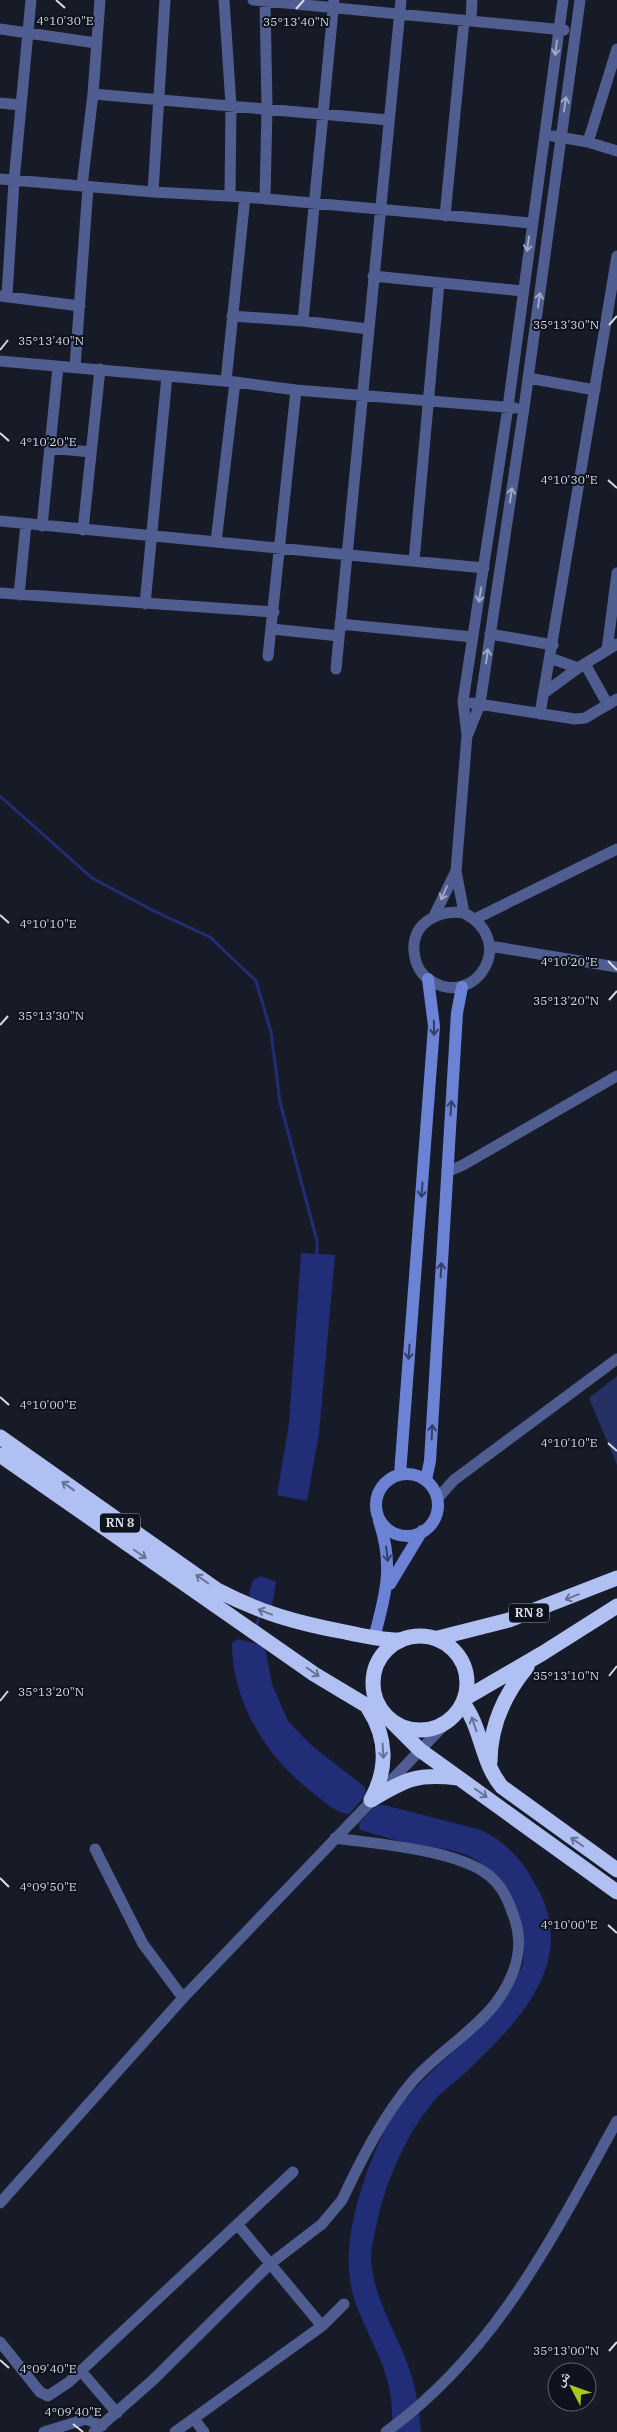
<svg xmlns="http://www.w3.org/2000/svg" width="617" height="2432" font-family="'IBM Plex Serif','Noto Naskh Arabic',serif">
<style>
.green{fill:#253065}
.water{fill:#212d77}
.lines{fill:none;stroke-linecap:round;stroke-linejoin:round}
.stream{stroke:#212d77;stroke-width:3}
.street{stroke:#4f5d90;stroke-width:11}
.secondary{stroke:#6c82d4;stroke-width:12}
.highway{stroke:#b0c0f3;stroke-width:15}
.oneway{stroke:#a1a9c2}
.oneway2{stroke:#343f67}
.oneway3{stroke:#677293}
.ticks{fill:none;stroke:#d8dbe4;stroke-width:2}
.labels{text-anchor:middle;stroke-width:4;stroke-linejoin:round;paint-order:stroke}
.shield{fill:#0e121e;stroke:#9b9fa9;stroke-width:1}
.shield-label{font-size:12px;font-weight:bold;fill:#d8dbe4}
.ticks-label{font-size:12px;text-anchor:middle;fill:#d8dbe4;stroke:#0e121e;stroke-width:4;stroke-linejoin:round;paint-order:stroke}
</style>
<rect width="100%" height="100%" fill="#171b28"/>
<path class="green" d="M 617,1376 L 617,1465 L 589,1398 Z"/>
<path class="water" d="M 301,1253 L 335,1255 L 319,1433 L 307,1501 L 277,1495 L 289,1423 Z
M 261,1576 L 276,1582 L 272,1606 L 251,1598 L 249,1594 L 253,1580 Z
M 238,1639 L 262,1645 L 266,1652 L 272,1684 L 288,1721 L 311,1745 L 365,1787 L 366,1795 L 349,1814 C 334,1812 325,1802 313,1793 C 267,1757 232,1704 232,1643 Z
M 376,1805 L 384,1805 L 481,1830 C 512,1846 526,1865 541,1895 C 575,1968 514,2026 466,2072 C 456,2082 444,2089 435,2100 C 408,2131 387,2178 378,2218 C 375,2231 371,2246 371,2259 C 373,2294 391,2323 404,2355 C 415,2380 419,2406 421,2432 L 392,2432 C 395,2375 377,2357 357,2307 C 344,2274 348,2238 357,2204 C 366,2173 378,2138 396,2112 C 429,2065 481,2036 511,1986 C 514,1980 520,1973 522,1966 C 528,1941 519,1920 506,1900 C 497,1885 489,1867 473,1858 C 456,1849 435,1848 416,1845 C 397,1841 379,1835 360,1830 L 359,1823 Z"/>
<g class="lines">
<path class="stream" d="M 0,796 L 92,878 L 154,911 L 210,937 L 256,981 L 271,1032 L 280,1102 L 317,1241 L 317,1258
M 256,1627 L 260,1614"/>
<path class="street" d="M 224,0 L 231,105 L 230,195
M 253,0 L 564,30
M 265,0 L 267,107 L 265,199
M 471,21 L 472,0
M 0,29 L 96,43
M 93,94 L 389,120
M 0,103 L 21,105
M 553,136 L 588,142 L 617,151
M 588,142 L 617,49
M 0,179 L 153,192 L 245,197 L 531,223
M 82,186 L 93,94 L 100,0
M 153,192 L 165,0
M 445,216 L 464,21
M 373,276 L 522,291
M 0,296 L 80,306
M 7,296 L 14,181 L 31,0
M 232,316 L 303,321 L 368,329
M 303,321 L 334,0
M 0,361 L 235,382 L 296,390 L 515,408
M 75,367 L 88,187
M 528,378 L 595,390
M 226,381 L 245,197
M 50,448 L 91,452
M 0,521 L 484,568
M 42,526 L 58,367
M 83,530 L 100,369
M 216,542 L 235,382
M 414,561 L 439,283
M 0,593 L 274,612
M 19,595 L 26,524
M 145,604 L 167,376
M 340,624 L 473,637
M 272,629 L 339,636
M 490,634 L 553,645
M 607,650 L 617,573
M 268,656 L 296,390
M 550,658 L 578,668
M 585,664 L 608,705
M 336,669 L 401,0
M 544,693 L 578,668 L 617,644
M 472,703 L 575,719 L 585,718 L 617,699
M 540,714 L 617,256
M 468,734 L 480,704 L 524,408 L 580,0
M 464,913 C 440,909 412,922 414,951 C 415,964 421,976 433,982 C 476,1007 518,941 464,913 L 456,871 L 467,735 L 463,701 L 508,407 L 563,0
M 434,916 L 456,871
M 475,919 L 617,849
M 490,946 L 617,967
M 447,1172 L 463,1165 L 617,1076
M 437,1499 L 454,1480 L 617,1359
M 95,1849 L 143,1944 L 183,1998
M 0,2203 L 183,1998 L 450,1719
M 238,2225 L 322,2326
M 0,2342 L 40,2392 L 48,2396 L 69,2382 L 293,2172
M 81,2371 L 117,2413
M 194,2419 L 204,2432
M 44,2432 L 86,2419 L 102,2426
M 94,2432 L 153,2380 L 270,2264 L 322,2224 L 342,2200 C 361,2160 383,2116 412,2082 C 436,2054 471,2034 495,2004 C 513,1980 525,1950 515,1920 C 510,1905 505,1891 494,1880 C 465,1850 377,1844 335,1838
M 175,2432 L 322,2326 L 344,2304
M 386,2432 C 497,2351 552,2238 617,2121"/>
<path class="secondary" d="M 400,1474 L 434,1026 L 428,979
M376 1505a31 31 0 1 1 62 0a31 31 0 1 1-62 0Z
M 426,1480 L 430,1461 L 457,1013 L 462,987
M 390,1584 L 422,1531
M 374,1638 C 386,1594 394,1565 379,1521"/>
<path class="highway" d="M 0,1437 L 217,1590 C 261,1613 297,1623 345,1632 C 363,1636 381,1640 399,1640
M 0,1455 L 314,1674 L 389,1719 L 420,1750 L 617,1892
M373 1683a47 47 0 1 1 94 0a47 47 0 1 1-94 0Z
M 438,1638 L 509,1620 L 617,1578
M 464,1699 L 543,1653 L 617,1606
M 463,1703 C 482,1728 481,1762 502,1787 L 617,1870
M 368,1708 C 387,1737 388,1769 371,1800
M 490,1762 C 490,1726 504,1695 527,1667
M 371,1800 C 406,1779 417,1773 458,1778"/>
</g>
<defs><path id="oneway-shaft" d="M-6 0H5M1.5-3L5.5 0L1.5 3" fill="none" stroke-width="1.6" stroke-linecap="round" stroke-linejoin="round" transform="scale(1.25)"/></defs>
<g class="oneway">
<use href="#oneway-shaft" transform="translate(556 48) rotate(97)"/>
<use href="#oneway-shaft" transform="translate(565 104) rotate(-82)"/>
<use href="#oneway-shaft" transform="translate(528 244) rotate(98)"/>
<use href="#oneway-shaft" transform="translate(539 300) rotate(-82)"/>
<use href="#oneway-shaft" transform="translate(511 495) rotate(-82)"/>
<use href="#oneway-shaft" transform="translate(480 595) rotate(99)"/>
<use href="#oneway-shaft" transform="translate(487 656) rotate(-82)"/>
<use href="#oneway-shaft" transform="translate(444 893) rotate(114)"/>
</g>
<g class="oneway2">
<use href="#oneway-shaft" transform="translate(434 1028) rotate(89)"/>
<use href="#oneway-shaft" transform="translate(451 1108) rotate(-86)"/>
<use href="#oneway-shaft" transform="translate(422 1190) rotate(94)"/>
<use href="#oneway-shaft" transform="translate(441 1270) rotate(-87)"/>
<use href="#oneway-shaft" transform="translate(409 1352) rotate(94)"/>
<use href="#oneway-shaft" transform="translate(432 1432) rotate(-87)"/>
<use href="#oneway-shaft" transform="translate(387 1554) rotate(83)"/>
</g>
<g class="oneway3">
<use href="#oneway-shaft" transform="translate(68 1486) rotate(-144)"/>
<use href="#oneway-shaft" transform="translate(140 1554) rotate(35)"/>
<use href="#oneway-shaft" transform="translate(202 1579) rotate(-145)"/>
<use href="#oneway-shaft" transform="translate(572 1597) rotate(158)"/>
<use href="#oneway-shaft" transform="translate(265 1612) rotate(-159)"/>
<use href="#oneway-shaft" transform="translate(313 1672) rotate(35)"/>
<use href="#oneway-shaft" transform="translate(474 1724) rotate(-109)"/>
<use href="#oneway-shaft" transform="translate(383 1751) rotate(87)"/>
<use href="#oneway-shaft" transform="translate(481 1793) rotate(35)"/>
<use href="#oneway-shaft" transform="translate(577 1842) rotate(-145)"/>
</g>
<path class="ticks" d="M 56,0 L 65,8M 296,9 L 304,0M 609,325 L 617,316M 0,350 L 8,340M 0,433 L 9,441M 608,480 L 617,488M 0,915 L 9,923M 608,961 L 617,970M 609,1000 L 617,991M 0,1025 L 8,1016M 0,1397 L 9,1405M 608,1443 L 617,1451M 609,1676 L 617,1666M 0,1701 L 8,1691M 0,1878 L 9,1887M 608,1925 L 617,1933M 609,2351 L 617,2342M 0,2360 L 9,2368M 73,2424 L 83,2432"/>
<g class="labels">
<g class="shield">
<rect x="100" y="1513.5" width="40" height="19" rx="4"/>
<rect x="509" y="1603.5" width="40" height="19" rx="4"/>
</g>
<g class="shield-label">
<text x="120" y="1527">RN 8</text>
<text x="529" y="1617">RN 8</text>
</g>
</g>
<g class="ticks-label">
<text x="65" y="25">4°10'30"E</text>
<text x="296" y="26">35°13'40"N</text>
<text x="566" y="329">35°13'30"N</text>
<text x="51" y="345">35°13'40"N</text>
<text x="48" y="446">4°10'20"E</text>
<text x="569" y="484">4°10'30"E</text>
<text x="48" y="928">4°10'10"E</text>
<text x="569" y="966">4°10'20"E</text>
<text x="566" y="1005">35°13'20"N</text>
<text x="51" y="1020">35°13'30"N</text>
<text x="48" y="1409">4°10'00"E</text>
<text x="569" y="1447">4°10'10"E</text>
<text x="566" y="1680">35°13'10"N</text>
<text x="51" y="1696">35°13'20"N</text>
<text x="48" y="1891">4°09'50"E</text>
<text x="569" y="1929">4°10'00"E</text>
<text x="566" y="2355">35°13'00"N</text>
<text x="48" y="2373">4°09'40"E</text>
<text x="73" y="2416">4°09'40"E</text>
</g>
<g transform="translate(572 2387) rotate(311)"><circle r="24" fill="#0e121e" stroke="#5f626d"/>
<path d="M0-4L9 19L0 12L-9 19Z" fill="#a6c820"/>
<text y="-8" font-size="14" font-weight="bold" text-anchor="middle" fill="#d8dbe4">ش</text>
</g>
</svg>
